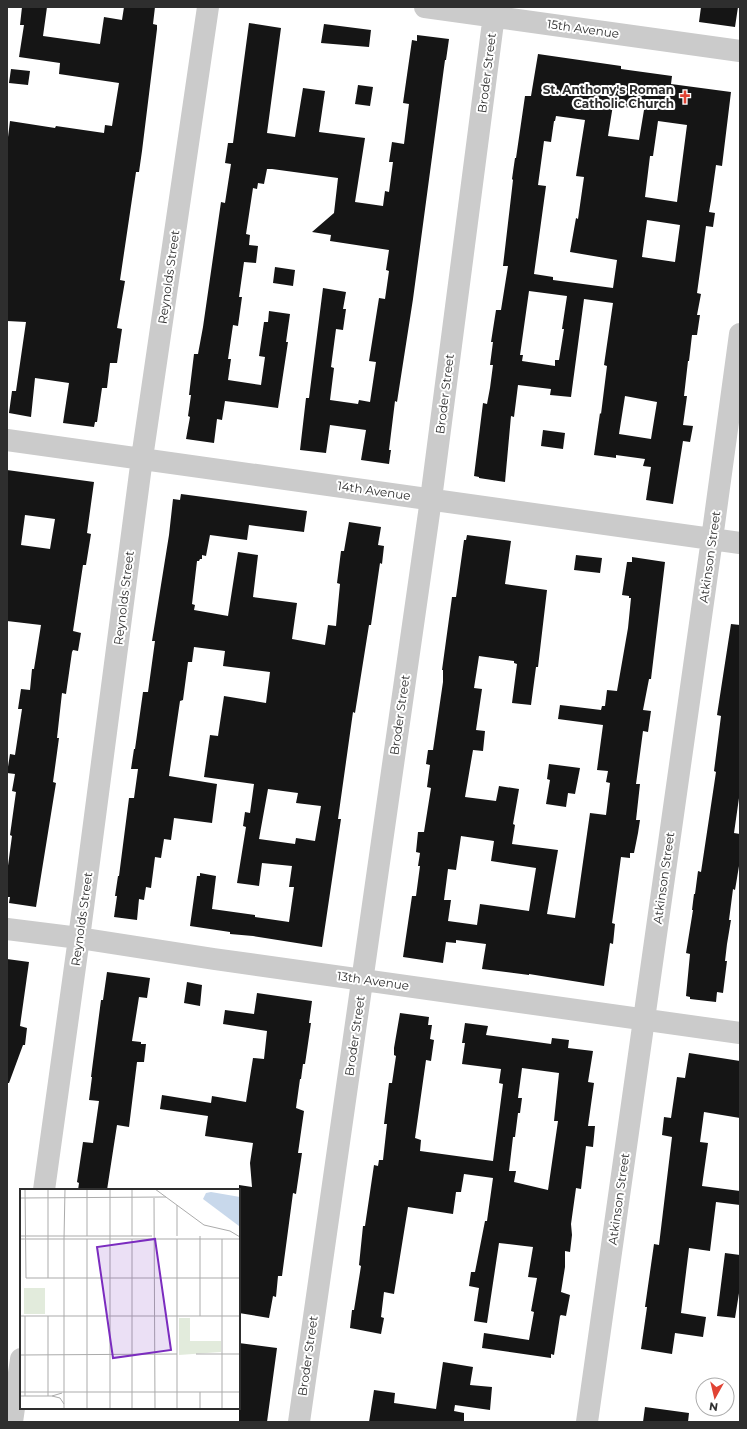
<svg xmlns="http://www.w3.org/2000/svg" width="747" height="1429" font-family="Montserrat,sans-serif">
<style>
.building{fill:#151515;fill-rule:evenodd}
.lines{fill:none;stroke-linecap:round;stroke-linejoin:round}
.minor{stroke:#cbcbcb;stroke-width:22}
.labels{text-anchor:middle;stroke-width:4;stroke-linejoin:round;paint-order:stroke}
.street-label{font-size:12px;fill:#2e2e2e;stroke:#fff}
.poi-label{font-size:12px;font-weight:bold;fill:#2e2e2e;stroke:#fff;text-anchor:end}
.inset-road{fill:none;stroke:#ababab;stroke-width:1}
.view{fill:#7b2cbf;fill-opacity:0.15;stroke:#7b2cbf;stroke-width:2}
.inset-edge{fill:none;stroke:#2e2e2e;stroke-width:2}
</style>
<rect width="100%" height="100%" fill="#fff"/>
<path class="building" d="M 22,7 L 47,7 L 43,36 L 100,44 L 104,17 L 122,20 L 124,7 L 155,7 L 153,24 L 157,25 L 157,29 L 142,151 L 139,172 L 136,172 L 120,280 L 125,281 L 117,328 L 122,329 L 117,363 L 110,363 L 107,388 L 102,388 L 97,422 L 95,422 L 94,427 L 63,423 L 69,383 L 35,378 L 31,417 L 9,413 L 12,391 L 16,391 L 26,322 L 7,321 L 7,145 L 10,121 L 55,128 L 56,126 L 104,133 L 105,125 L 112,126 L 119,83 L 59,74 L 60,63 L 19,57 L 24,25 L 20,25 Z
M 701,7 L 738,7 L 735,27 L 699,22 Z
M 249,23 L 281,28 L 267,133 L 295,137 L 303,88 L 325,91 L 319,132 L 365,138 L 355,202 L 383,206 L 385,191 L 389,192 L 393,162 L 389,162 L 392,142 L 404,144 L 409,104 L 403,103 L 412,40 L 417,41 L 417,35 L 449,39 L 446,60 L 445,60 L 413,299 L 397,402 L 395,401 L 389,450 L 391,450 L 389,464 L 361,460 L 366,430 L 330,425 L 326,453 L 300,450 L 306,398 L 309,398 L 323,288 L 346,292 L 343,309 L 346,309 L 343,330 L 336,329 L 331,367 L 334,368 L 330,400 L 358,404 L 359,400 L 370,402 L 376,362 L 369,361 L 379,298 L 385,299 L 389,271 L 386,270 L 389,250 L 330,241 L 331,235 L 312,232 L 334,213 L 338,178 L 272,169 L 267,169 L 264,184 L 258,183 L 257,189 L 253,188 L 246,234 L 250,235 L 249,245 L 258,246 L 256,263 L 244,262 L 239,297 L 242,297 L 238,326 L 233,325 L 228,359 L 231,359 L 228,380 L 261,385 L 265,357 L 259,356 L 264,322 L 268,322 L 269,311 L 290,314 L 286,342 L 288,342 L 278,408 L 225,401 L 222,420 L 217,419 L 214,443 L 186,439 L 190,417 L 188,416 L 191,395 L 189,395 L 194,354 L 198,354 L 203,327 L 221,202 L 225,203 L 231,164 L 225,163 L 228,143 L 233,143 Z
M 324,24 L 371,30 L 369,47 L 321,43 Z
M 538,54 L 621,66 L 621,69 L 672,76 L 671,84 L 731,92 L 722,166 L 716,165 L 711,201 L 709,212 L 715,213 L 713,227 L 706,226 L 702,257 L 697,293 L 701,294 L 697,315 L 700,315 L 697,335 L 692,335 L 689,361 L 688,361 L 684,396 L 687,396 L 683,425 L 693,426 L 690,442 L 683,441 L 673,504 L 646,500 L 651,467 L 643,466 L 645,459 L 616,455 L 616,458 L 594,455 L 600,413 L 601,414 L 607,366 L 604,365 L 613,303 L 584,299 L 571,397 L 550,395 L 551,389 L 518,385 L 514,417 L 511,416 L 505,482 L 479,478 L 479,477 L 474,476 L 483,403 L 487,404 L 490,388 L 493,365 L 490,365 L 493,342 L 491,342 L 496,310 L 501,310 L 508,266 L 503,266 L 513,180 L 512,179 L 515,158 L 516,158 L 525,96 L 531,96 ZM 613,105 L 644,110 L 639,140 L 608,136 ZM 556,116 L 585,120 L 576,176 L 584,177 L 578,219 L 576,218 L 570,252 L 617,260 L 613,288 L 553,280 L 553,277 L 534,274 L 546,186 L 538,185 L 544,141 L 551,142 L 554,121 L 555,121 ZM 658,121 L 687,125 L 677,202 L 645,197 L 650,156 L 653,156 ZM 647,220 L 680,225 L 675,262 L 642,257 ZM 529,291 L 567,296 L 562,329 L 564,329 L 559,360 L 555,360 L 555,366 L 522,361 L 523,355 L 520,355 ZM 625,396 L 657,402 L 651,439 L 619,434 Z
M 11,69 L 30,71 L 28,85 L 9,83 Z
M 358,85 L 373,87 L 370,106 L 355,104 Z
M 275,267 L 295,270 L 293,286 L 273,283 Z
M 543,430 L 565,433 L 563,449 L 541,446 Z
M 7,470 L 94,482 L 87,533 L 91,534 L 86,565 L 83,565 L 73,631 L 81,633 L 78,651 L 73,650 L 72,652 L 66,694 L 62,693 L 57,738 L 59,738 L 53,782 L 56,783 L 36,907 L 9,903 L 10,897 L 7,897 L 7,873 L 12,836 L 10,835 L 16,792 L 12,791 L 15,774 L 7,773 L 10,754 L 15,755 L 22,709 L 18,709 L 21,689 L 30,690 L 32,669 L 34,669 L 41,625 L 7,621 ZM 25,515 L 55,519 L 50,549 L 21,545 Z
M 181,494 L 307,511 L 304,532 L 249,525 L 247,540 L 210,535 L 206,556 L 202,555 L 202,559 L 200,559 L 199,561 L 197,561 L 192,604 L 195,605 L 194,610 L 228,616 L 238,552 L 258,555 L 253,597 L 297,603 L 292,639 L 325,645 L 328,625 L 336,626 L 340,584 L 337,583 L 341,551 L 344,551 L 349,522 L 381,527 L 378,545 L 384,546 L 382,564 L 380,563 L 371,625 L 369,625 L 355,713 L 353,712 L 338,819 L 341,819 L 322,947 L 253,936 L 230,934 L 230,932 L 190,926 L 197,876 L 200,876 L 200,873 L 216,876 L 212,909 L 255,915 L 255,917 L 289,922 L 294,887 L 289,887 L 292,866 L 262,863 L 259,886 L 237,883 L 246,827 L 243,826 L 245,812 L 250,813 L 254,784 L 204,777 L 210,735 L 218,736 L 224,696 L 266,703 L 270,672 L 223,666 L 225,651 L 194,647 L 192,662 L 188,662 L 183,700 L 180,701 L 169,776 L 217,784 L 212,823 L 174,818 L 171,840 L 164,839 L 161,858 L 155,857 L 151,888 L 146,887 L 144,900 L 139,899 L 137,920 L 114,917 L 117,896 L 115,896 L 118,876 L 119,876 L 129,798 L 134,798 L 138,769 L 131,769 L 134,749 L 135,749 L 143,692 L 148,692 L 155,641 L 152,641 L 169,535 L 173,499 L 180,500 ZM 268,789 L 298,793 L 296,803 L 321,806 L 315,841 L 296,838 L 295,844 L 259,839 Z
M 467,535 L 511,541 L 505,584 L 547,590 L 538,667 L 536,667 L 531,705 L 512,703 L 517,664 L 514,663 L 514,661 L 479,656 L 474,688 L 482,689 L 476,730 L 485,731 L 483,751 L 473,750 L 465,797 L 496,801 L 499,786 L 519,789 L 513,824 L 515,825 L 512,844 L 558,850 L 547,914 L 575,918 L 590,813 L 606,815 L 610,783 L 606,782 L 608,771 L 597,770 L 603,725 L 558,719 L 560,705 L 601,710 L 602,706 L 605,706 L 607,690 L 617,691 L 628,628 L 631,598 L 629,598 L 629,596 L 622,595 L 627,562 L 632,562 L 632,557 L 665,562 L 651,679 L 649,679 L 643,710 L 651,711 L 648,732 L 643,731 L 636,784 L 640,784 L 636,820 L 640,820 L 638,833 L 634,853 L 630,853 L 630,858 L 621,857 L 612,923 L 615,924 L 613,944 L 610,943 L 604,986 L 529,974 L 529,975 L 482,969 L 486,944 L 456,940 L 456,943 L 446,942 L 443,963 L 403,957 L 412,896 L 416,896 L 420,866 L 418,866 L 420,853 L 416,852 L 418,832 L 424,832 L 431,788 L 427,787 L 430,765 L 426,764 L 428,750 L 433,750 L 443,682 L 443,670 L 442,670 L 452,597 L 456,597 L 464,540 L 466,540 ZM 461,836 L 494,841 L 491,861 L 536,868 L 529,911 L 480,904 L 477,925 L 448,921 L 451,900 L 444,900 L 448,869 L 456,870 Z
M 576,555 L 602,558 L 600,573 L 574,570 Z
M 731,624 L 740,625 L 740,791 L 734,833 L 740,834 L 740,860 L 735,890 L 733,889 L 729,920 L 731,920 L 727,944 L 725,961 L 727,961 L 723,993 L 717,992 L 716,1002 L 690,999 L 690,997 L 686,996 L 690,954 L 686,953 L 693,910 L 692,910 L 694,894 L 695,894 L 698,871 L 701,872 L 716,772 L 714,771 L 721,716 L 717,715 Z
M 549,764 L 580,768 L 575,794 L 568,793 L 566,807 L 546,804 L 550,780 L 547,779 Z
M 7,959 L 29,962 L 20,1026 L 27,1028 L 25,1045 L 23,1045 L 9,1083 L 7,1083 Z
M 107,972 L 150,978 L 147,998 L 139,997 L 132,1041 L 141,1042 L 141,1044 L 146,1044 L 144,1062 L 137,1062 L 129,1127 L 117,1125 L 107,1190 L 78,1190 L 79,1183 L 77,1182 L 83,1142 L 93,1143 L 99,1101 L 89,1100 L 92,1077 L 91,1077 L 101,1000 L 103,1000 Z
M 187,982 L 202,985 L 200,1006 L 184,1003 Z
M 257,993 L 312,1001 L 309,1023 L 311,1023 L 305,1064 L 303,1064 L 301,1079 L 300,1079 L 296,1108 L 304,1111 L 298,1153 L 302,1153 L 296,1194 L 293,1193 L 282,1276 L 278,1276 L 276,1297 L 273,1296 L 269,1318 L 239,1313 L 239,1185 L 252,1187 L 250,1163 L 253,1143 L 205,1136 L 208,1116 L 160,1109 L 162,1095 L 211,1103 L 212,1096 L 246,1102 L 253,1058 L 264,1059 L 267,1031 L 223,1024 L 225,1010 L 254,1014 Z
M 400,1013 L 429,1017 L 428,1025 L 432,1025 L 430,1039 L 434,1040 L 431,1061 L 426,1060 L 415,1138 L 421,1140 L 420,1151 L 493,1161 L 503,1084 L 499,1083 L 501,1069 L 462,1064 L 465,1043 L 462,1043 L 465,1023 L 488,1026 L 486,1035 L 551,1044 L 552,1038 L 569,1040 L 568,1048 L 593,1051 L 588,1082 L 594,1083 L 588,1126 L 595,1126 L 593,1147 L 586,1146 L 581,1189 L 576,1188 L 571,1224 L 572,1235 L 570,1252 L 565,1251 L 565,1267 L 561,1292 L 570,1295 L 566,1316 L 561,1315 L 560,1316 L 554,1355 L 551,1354 L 551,1358 L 482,1348 L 484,1333 L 529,1340 L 534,1312 L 531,1311 L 537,1278 L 528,1277 L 533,1247 L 499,1243 L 487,1323 L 474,1321 L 479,1288 L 469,1286 L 471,1272 L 475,1272 L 485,1221 L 487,1221 L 493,1178 L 464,1174 L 461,1192 L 456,1192 L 453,1214 L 408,1207 L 394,1294 L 384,1292 L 381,1317 L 384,1318 L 381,1334 L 350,1328 L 352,1310 L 354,1310 L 361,1266 L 359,1265 L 363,1226 L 365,1226 L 374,1165 L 378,1166 L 379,1160 L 383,1160 L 387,1124 L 384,1124 L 389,1083 L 392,1083 L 396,1056 L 394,1055 L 394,1048 ZM 522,1068 L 559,1073 L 554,1121 L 558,1121 L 548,1190 L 514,1182 L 516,1171 L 509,1171 L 513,1137 L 515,1137 L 518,1113 L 520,1113 L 522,1098 L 518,1098 Z
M 689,1053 L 740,1061 L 740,1118 L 704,1112 L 700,1142 L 708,1143 L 702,1186 L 740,1191 L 740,1205 L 716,1202 L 710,1251 L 689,1248 L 681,1313 L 706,1317 L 703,1337 L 675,1333 L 672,1354 L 641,1349 L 647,1307 L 645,1307 L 654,1244 L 659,1245 L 672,1137 L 662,1135 L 664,1117 L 671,1118 L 677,1077 L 685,1078 Z
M 725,1253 L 740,1255 L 740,1287 L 735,1318 L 717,1316 Z
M 239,1343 L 277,1348 L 267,1422 L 239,1422 Z
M 443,1362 L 473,1367 L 470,1385 L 492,1387 L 490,1410 L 455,1405 L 454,1411 L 464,1413 L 464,1422 L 369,1422 L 374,1390 L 395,1393 L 394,1403 L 436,1409 Z
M 645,1407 L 689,1413 L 688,1422 L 643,1422 Z"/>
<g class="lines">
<path class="minor" d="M 425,7 L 740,51
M 7,440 L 740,543
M 7,929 L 79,938 L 214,959 L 740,1033
M 44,1190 L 79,938 L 142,458 L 208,7
M 12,1422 L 21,1359
M 299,1422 L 431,499 L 495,7
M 587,1422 L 712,539 L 740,334"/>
</g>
<defs>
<g id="church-bare" transform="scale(1.08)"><path d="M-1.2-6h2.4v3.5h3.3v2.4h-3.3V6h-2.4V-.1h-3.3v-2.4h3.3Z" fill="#e14334" stroke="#fff" stroke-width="2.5" paint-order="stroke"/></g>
</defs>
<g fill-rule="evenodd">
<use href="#church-bare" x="685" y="97"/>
</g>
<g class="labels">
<g class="street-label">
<text transform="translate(583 29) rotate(8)" y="4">15th Avenue</text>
<text transform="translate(487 73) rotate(-83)" y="4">Broder Street</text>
<text transform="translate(169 277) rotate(-82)" y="4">Reynolds Street</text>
<text transform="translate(445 394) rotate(-83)" y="4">Broder Street</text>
<text transform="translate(374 491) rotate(8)" y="4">14th Avenue</text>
<text transform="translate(710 557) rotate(-82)" y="4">Atkinson Street</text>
<text transform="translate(124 598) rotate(-83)" y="4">Reynolds Street</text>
<text transform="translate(400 715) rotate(-82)" y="4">Broder Street</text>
<text transform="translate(664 878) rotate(-82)" y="4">Atkinson Street</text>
<text transform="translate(82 919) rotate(-82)" y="4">Reynolds Street</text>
<text transform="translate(373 981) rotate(8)" y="4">13th Avenue</text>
<text transform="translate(355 1036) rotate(-82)" y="4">Broder Street</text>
<text transform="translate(619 1199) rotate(-82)" y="4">Atkinson Street</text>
<text transform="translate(308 1356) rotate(-82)" y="4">Broder Street</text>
</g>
<g class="poi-label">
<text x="674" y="94">St. Anthony's Roman<tspan x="674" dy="14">Catholic Church</tspan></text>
</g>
</g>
<g transform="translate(20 1189)">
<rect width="220" height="220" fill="#fff"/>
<path d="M 4,99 L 25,99 L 25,125 L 4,125 ZM 159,129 L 170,129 L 170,152 L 201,152 L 201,163 L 159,166 Z" fill="#e2ebdc"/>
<path d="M 191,3 L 220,8 L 219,37 L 183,10 L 186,4 Z" fill="#c8d8eb"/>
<path class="inset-road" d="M 5,0 L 6,89 L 220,89M 67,0 L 67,47M 90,0 L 90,220M 112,0 L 112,47M 135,0 L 184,36 L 210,42 L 220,48M 0,9 L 146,8M 134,9 L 135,220M 157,16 L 157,47M 0,47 L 132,47M 180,47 L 180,127M 0,50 L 220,50M 44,50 L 45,0M 112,50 L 112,220M 28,89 L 28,0M 0,127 L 220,127M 5,127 L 5,207M 176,165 L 220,165M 0,166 L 157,165M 0,203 L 220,203M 0,207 L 32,207 L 42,204M 28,207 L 28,127M 32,207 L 40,209 L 44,215M 44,220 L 44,50M 67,220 L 67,50M 157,220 L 157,50M 180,220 L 180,203M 202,220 L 202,50"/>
<path class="view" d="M 135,50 L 151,161 L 93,169 L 77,58 Z"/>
<rect width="220" height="220" class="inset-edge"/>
</g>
<rect width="747" height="1429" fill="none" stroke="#2e2e2e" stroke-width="16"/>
<g transform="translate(715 1397) rotate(188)"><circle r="19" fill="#ffffff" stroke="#ababab"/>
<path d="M0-3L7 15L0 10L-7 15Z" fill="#e14334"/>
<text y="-6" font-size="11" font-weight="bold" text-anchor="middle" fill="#2e2e2e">N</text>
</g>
</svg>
